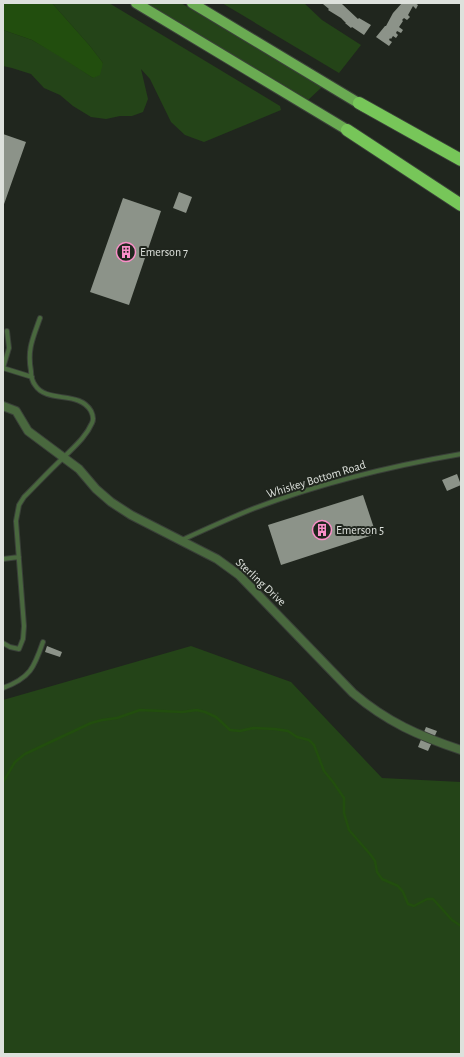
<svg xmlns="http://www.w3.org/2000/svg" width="464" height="1057" font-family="'Alegreya Sans',sans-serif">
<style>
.green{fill:#244418}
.water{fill:#224e0e}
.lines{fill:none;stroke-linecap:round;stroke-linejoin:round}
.stream{stroke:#224e0e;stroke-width:2.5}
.building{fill:#8c9389}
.service-casing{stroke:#3a4039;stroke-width:6}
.minor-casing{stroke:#3a4039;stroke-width:10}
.primary-casing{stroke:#3a4039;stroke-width:12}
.motorway-casing{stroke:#3a4039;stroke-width:14}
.service{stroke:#49683e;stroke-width:4}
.minor{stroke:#49683e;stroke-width:8}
.primary{stroke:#6aab52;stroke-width:10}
.motorway{stroke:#77c659;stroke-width:12}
.labels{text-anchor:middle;stroke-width:4;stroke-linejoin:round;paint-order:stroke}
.poi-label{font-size:12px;fill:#dde1dc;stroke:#20261e;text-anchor:start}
.street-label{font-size:12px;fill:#dde1dc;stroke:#20261e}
</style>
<rect width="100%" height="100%" fill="#20261e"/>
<path class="green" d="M 52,3 L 109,3 L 280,106 L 281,110 L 204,142 L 185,135 L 171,122 L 150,79 L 141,69 L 148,99 L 143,112 L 132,116 L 120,116 L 106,119 L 91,117 L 73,106 L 60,95 L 44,88 L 31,74 L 12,68 L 3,66 L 3,30 L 32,40 L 62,57 L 93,78 L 103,63 L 90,46 Z
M 146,3 L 181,3 L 322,87 L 307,101 Z
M 222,3 L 304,3 L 322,20 L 361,45 L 339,73 Z
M 191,646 L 291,682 L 382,778 L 461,782 L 461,1054 L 3,1054 L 3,700 Z"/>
<path class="water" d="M 3,3 L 52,3 L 90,46 L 103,63 L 100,75 L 93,78 L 62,58 L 32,40 L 3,30 Z"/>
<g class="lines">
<path class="stream" d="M 3,782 L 15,762 L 25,754 L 91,723 L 102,720 L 117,718 L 140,710 L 182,712 L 197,710 L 205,712 L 216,717 L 230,730 L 240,731 L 253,728 L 275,729 L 288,731 L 297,737 L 309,740 L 314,745 L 324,771 L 333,782 L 344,798 L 344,813 L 349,830 L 370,854 L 375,861 L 377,872 L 382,879 L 398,886 L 403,892 L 408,904 L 414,906 L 427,899 L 433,899 L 452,920 L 461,926"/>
</g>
<path class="building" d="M 325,3 L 339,3 L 342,4 L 358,19 L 359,18 L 371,25 L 364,35 L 352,27 L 351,28 L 345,23 L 346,23 L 341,18 L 328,10 L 329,9 L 323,4 Z
M 402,3 L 415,3 L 418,5 L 416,9 L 413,6 L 408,15 L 410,17 L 407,20 L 404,18 L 402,20 L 403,21 L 399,27 L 403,30 L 401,33 L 397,31 L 396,33 L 398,35 L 396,38 L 393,36 L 391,39 L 390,38 L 389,40 L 392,42 L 389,46 L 376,37 L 385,26 L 386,26 L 393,13 Z
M 3,134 L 26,142 L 3,207 Z
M 179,192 L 192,197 L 186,213 L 173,208 Z
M 123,198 L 161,211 L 129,305 L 90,292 Z
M 457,474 L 461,485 L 447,491 L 442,480 Z
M 363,495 L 376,534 L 281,565 L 268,525 Z
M 47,646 L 62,652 L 60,657 L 45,652 Z
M 426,727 L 437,731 L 428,751 L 418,747 Z"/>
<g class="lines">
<g class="service-casing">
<path id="service" d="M 3,368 L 9,348 L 7,331
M 3,368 L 32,377
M 182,540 C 206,529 230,518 255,508 C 321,483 391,466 461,454
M 3,559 L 19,557
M 3,643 L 10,647 L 19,649 L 23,639 L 24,626 L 16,521 L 19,505 L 24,497 C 37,484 50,470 63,458 C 74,447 86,437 92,423 C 94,419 93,415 91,411 C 79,390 47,404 35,385 C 32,381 31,376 31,371 C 27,349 33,338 40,318
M 3,688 C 30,678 34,668 43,642"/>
</g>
<g class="minor-casing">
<path id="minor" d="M 3,406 L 16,411 L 28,431 L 79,469 L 96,489 L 111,502 L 131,515 L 217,559 L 239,575 L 353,693 C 387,722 419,736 461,750"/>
</g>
<g class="primary-casing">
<path id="primary" d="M 136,3 L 354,134
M 192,3 L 365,107"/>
</g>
<g class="motorway-casing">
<path id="motorway" d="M 359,103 L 461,160
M 347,130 L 461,205"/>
</g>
<use href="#service" class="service"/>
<use href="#minor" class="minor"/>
<use href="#primary" class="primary"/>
<use href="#motorway" class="motorway"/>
</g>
<defs>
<g id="building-ring" transform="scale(1)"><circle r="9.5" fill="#20261e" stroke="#fa8fc8" stroke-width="1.5"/><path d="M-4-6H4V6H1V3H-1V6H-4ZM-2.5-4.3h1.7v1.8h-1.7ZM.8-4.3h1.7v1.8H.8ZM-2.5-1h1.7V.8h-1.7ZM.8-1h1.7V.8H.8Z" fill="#fa8fc8"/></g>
</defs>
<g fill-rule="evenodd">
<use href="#building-ring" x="126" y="252"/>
<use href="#building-ring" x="322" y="530"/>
</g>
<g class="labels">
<g class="poi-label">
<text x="140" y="256">Emerson 7</text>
<text x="336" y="534">Emerson 5</text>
</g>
<g class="street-label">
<text transform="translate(316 479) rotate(-17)" y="4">Whiskey Bottom Road</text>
<text transform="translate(261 582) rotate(43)" y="4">Sterling Drive</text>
</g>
</g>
<rect width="464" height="1057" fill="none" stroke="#dde1dc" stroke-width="8"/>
</svg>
